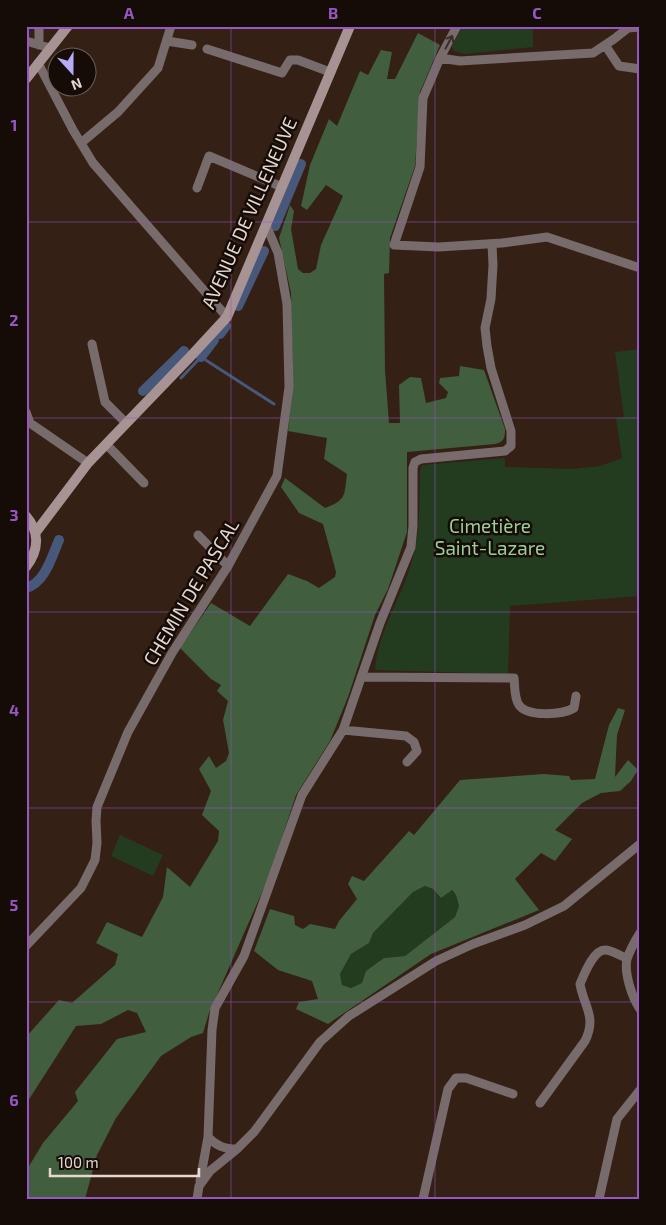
<svg xmlns="http://www.w3.org/2000/svg" width="666" height="1225" font-family="'Exo 2',sans-serif">
<style>
.green{fill:#233c20}
.forest{fill:#415e3e;fill-rule:evenodd}
.lines{fill:none;stroke-linecap:round;stroke-linejoin:round}
.stream{stroke:#47587b;stroke-width:3}
.canal{stroke:#47587b;stroke-width:10}
.street{stroke:#786b6c;stroke-width:9}
.secondary{stroke:#a79294;stroke-width:10}
.oneway{stroke:#382d2b}
.grid{fill:none;stroke:#9657c3;stroke-width:1;stroke-opacity:0.55}
.labels{text-anchor:middle;stroke-width:5;stroke-linejoin:round;paint-order:stroke}
.street-label{font-size:19px;fill:#e6d8d0;stroke:#150c08}
.park-label{font-size:19px;fill:#9dcd96;stroke:#150c08}
.neatline{fill:none;stroke:#9657c3;stroke-width:2}
.grid-label{font-size:16px;text-anchor:middle;font-weight:bold;fill:#9657c3}
</style>
<rect width="100%" height="100%" fill="#342015"/>
<path class="green" d="M 462,26 L 533,26 L 533,47 L 464,54 L 454,51 L 452,47 Z
M 640,349 L 640,596 L 510,606 L 508,674 L 375,670 C 378,631 402,597 412,561 C 421,531 419,502 420,471 L 422,465 L 505,458 L 505,467 L 573,469 L 600,466 L 622,458 L 616,418 L 624,417 L 615,352 Z
M 120,835 L 163,855 L 153,876 L 111,856 Z
M 425,886 L 433,889 L 441,898 L 451,890 L 456,895 L 459,906 L 455,917 L 405,956 L 384,958 L 366,971 L 362,983 L 351,988 L 342,985 L 340,974 L 351,954 L 369,943 L 373,933 L 413,892 Z"/>
<path class="forest" d="M 418,33 L 440,45 L 420,92 L 415,166 L 390,238 L 389,273 L 384,274 L 385,370 L 389,423 L 400,423 L 399,385 L 410,377 L 421,378 L 426,403 L 446,398 L 448,392 L 439,383 L 440,378 L 459,376 L 460,366 L 484,370 L 505,429 C 505,438 504,442 495,444 L 407,452 L 407,532 L 388,589 L 375,615 L 348,697 L 330,741 L 296,795 L 270,874 L 209,1013 L 203,1033 L 191,1037 L 161,1056 L 116,1118 L 97,1155 L 85,1199 L 26,1199 L 26,1171 L 43,1143 L 78,1101 L 75,1092 L 117,1039 L 146,1032 L 137,1013 L 128,1010 L 101,1024 L 76,1026 L 26,1104 L 26,1037 L 59,1000 L 72,1003 L 115,965 L 118,954 L 96,943 L 107,922 L 142,937 L 163,897 L 167,867 L 190,887 L 218,841 L 219,831 L 202,815 L 211,791 L 199,769 L 209,756 L 216,768 L 226,761 L 229,753 L 223,720 L 228,701 L 217,691 L 221,685 L 211,679 L 180,648 L 211,603 L 250,626 L 288,574 L 307,581 L 319,588 L 335,577 L 336,572 L 323,524 L 299,513 L 281,487 L 285,478 L 325,508 C 347,500 344,495 347,474 L 324,459 L 327,438 L 288,431 L 293,383 L 291,293 L 279,238 L 290,205 L 294,211 L 291,229 L 298,269 L 303,273 L 310,273 L 316,269 L 321,245 L 343,196 L 326,185 L 307,210 L 301,206 L 310,165 L 329,119 L 337,126 L 360,71 L 368,75 L 381,50 L 392,52 L 387,79 L 395,79 Z
M 618,708 L 625,710 L 617,735 L 615,777 L 628,760 L 638,770 L 631,781 L 620,791 L 601,793 L 582,803 L 555,830 L 572,839 L 555,861 L 541,853 L 515,879 L 539,910 L 431,954 L 328,1024 L 296,1009 L 299,1002 L 318,999 L 312,981 L 278,970 L 254,951 L 270,909 L 294,916 L 295,925 L 303,929 L 310,924 L 335,929 L 339,921 L 357,899 L 348,884 L 352,876 L 364,881 L 409,831 L 414,835 L 460,780 L 544,774 L 569,776 L 571,780 L 595,779 L 609,725 ZM 425,886 L 433,889 L 441,898 L 452,890 L 456,895 L 459,906 L 455,917 L 405,956 L 384,958 L 366,971 L 362,983 L 351,988 L 342,985 L 340,974 L 351,954 L 369,943 L 373,933 L 413,892 Z"/>
<g class="lines">
<path class="stream" d="M 181,378 L 201,357 L 274,404"/>
<path class="canal" d="M 275,226 L 301,164
M 238,306 L 264,251
M 220,334 L 226,326
M 201,357 L 214,340
M 143,391 L 184,351
M 26,588 C 45,583 52,556 59,540"/>
<path class="street" d="M 457,26 L 440,58 L 423,98 L 420,167 L 394,245 L 439,247 L 502,243 L 547,237 L 640,268
M 26,41 L 50,48
M 167,41 L 192,45
M 39,45 L 39,26
M 605,45 L 619,66 L 640,69
M 207,49 L 282,73 L 290,60 L 298,60 L 330,72
M 440,58 L 460,61 L 593,53 L 614,39 L 628,28 L 640,27
M 38,63 L 73,130 L 93,163 L 227,317
M 81,143 L 118,112 L 158,68 L 171,26
M 197,188 L 209,156 L 282,187
M 92,344 L 105,402 L 126,423
M 26,412 L 30,423 L 88,463
M 106,444 L 144,483
M 198,535 L 228,566
M 361,677 L 514,678 C 515,686 514,698 519,705 C 527,717 562,715 574,708 L 576,696
M 343,730 L 406,736 L 414,742 L 417,751 L 407,762
M 640,933 C 635,941 630,950 627,959 C 624,973 632,998 640,1009
M 26,946 L 81,888 L 95,860 L 97,843 L 96,821 L 97,807 L 128,732 L 172,653 L 228,566 L 277,476 L 289,387 L 287,304 L 278,253 L 266,225
M 540,1103 L 585,1041 C 597,1017 584,1007 580,984 C 584,975 593,950 605,950 C 612,950 620,956 627,958
M 237,1149 C 224,1149 217,1146 208,1137 L 212,1030 L 215,1008 L 244,956 L 302,795 L 343,730 L 380,623 L 411,547 L 413,526 L 413,468 L 415,462 L 421,459 L 505,451 L 511,446 L 511,431 L 491,368 L 487,346 L 485,328 L 491,299 L 493,265 L 492,244
M 200,1181 L 208,1137
M 197,1199 L 199,1186 L 210,1171 L 237,1149 L 254,1132 L 320,1042 L 349,1016 L 436,961 L 473,944 L 525,925 L 564,906 L 640,844
M 423,1199 L 448,1089 L 456,1078 L 466,1078 L 513,1094
M 599,1199 L 617,1119 L 640,1090"/>
<path class="secondary" d="M 26,79 L 68,26
M 26,516 C 40,532 39,550 26,567
M 36,532 L 88,463 L 190,357 L 227,317 L 350,26"/>
</g>
<defs><path id="oneway-shaft" d="M-6 0H5M1.5-3L5.5 0L1.5 3" fill="none" stroke-width="1.6" stroke-linecap="round" stroke-linejoin="round" transform="scale(1.25)"/></defs>
<use class="oneway" href="#oneway-shaft" transform="translate(449 42) rotate(-62)"/>
<path class="grid" d="M 231,26 L 231,1199M 435,26 L 435,1199M 26,222 L 640,222M 26,418 L 640,418M 26,612 L 640,612M 26,808 L 640,808M 26,1002 L 640,1002"/>
<g class="labels">
<g class="street-label">
<text transform="translate(249 213) rotate(-66)" y="7">AVENUE DE VILLENEUVE</text>
<text transform="translate(191 592) rotate(-59)" y="7">CHEMIN DE PASCAL</text>
</g>
<g class="park-label">
<text x="490" y="533">Cimetière<tspan x="490" dy="22">Saint-Lazare</tspan></text>
</g>
</g>
<rect width="666" height="1225" fill="none" stroke="#150c08" stroke-width="55"/>
<g transform="translate(72 72) rotate(159)"><circle r="24" fill="#150c08" stroke="#695e58"/>
<path d="M0-4L9 19L0 12L-9 19Z" fill="#b7abf8"/>
<text y="-8" font-size="14" font-weight="bold" text-anchor="middle" fill="#e6d8d0">N</text>
</g>
<path d="M50 1168v8h149v-8" fill="none" stroke="#e6d8d0" stroke-width="2.5"/>
<text x="58" y="1168" font-size="15" fill="#e6d8d0" stroke="#150c08" stroke-width="4" paint-order="stroke">100 m</text>
<rect x="28" y="28" width="610" height="1170" class="neatline"/>
<g class="grid-label">
<text x="129" y="19">A</text>
<text x="333" y="19">B</text>
<text x="537" y="19">C</text>
<text x="14" y="131">1</text>
<text x="14" y="326">2</text>
<text x="14" y="521">3</text>
<text x="14" y="716">4</text>
<text x="14" y="911">5</text>
<text x="14" y="1106">6</text>
</g>
</svg>
